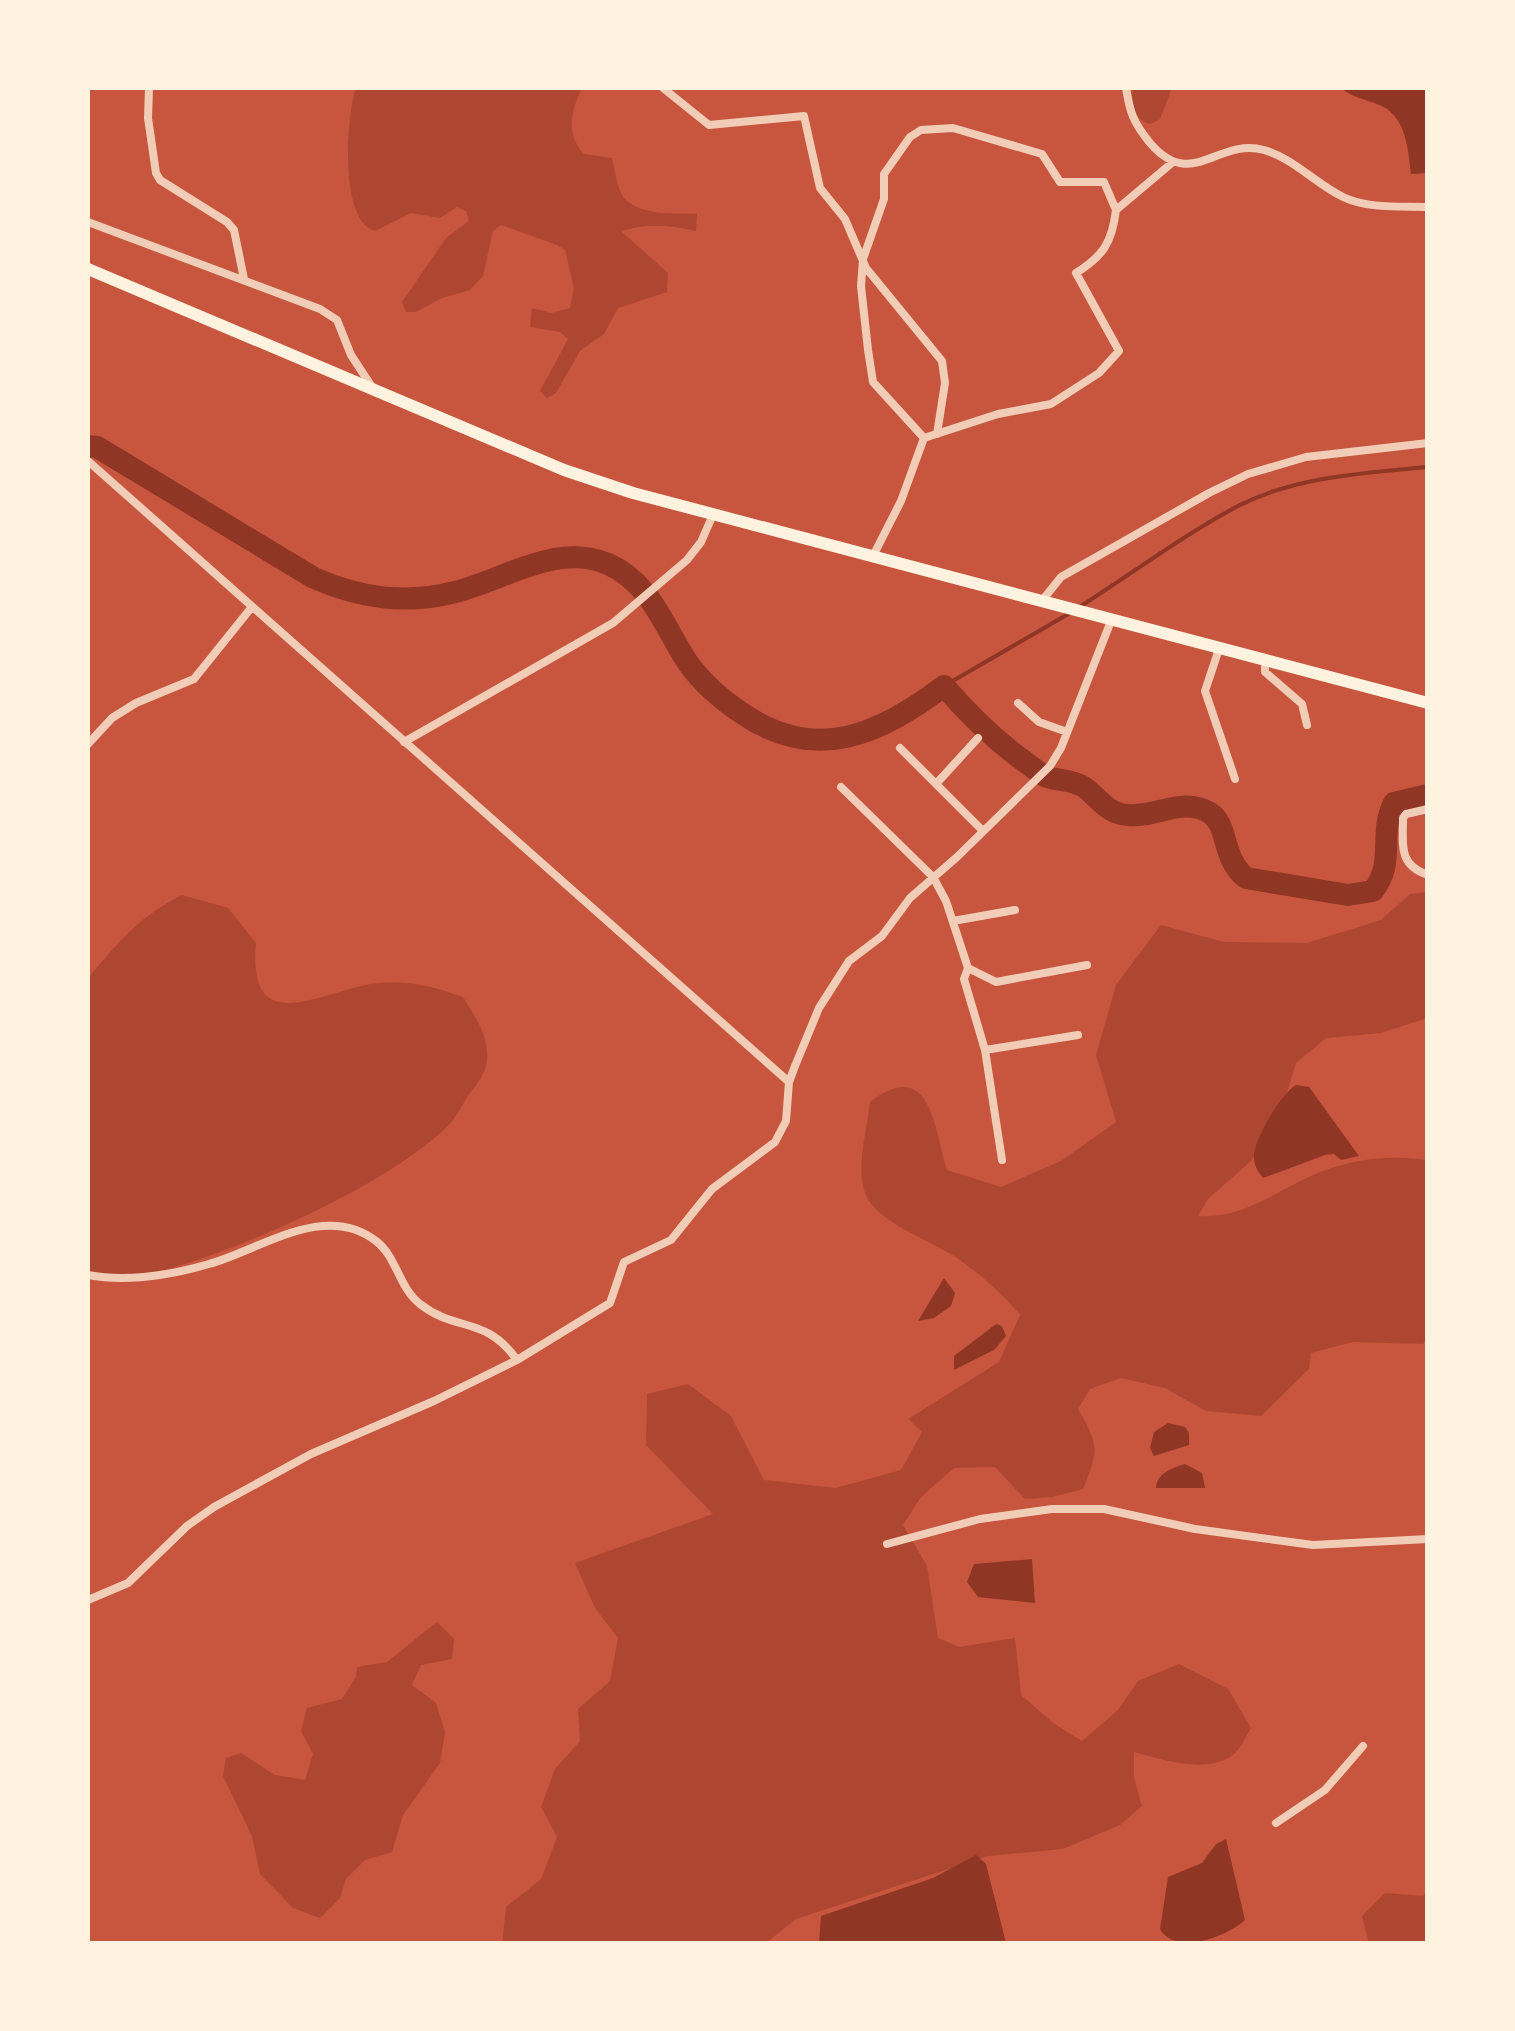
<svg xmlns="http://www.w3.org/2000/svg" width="1515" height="2031" font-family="Mulish,sans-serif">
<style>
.green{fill:#ae4732}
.water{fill:#8f3625}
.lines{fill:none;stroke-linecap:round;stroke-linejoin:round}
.stream{stroke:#8f3625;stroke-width:4}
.river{stroke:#8f3625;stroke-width:22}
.minor{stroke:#f1ccb7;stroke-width:8}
.primary{stroke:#fff3e0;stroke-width:12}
</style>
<rect width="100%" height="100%" fill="#c8553d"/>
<path class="green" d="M 356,88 L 582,88 C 571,111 565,133 584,154 L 612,158 C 615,170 617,189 624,198 C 640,216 675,213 697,214 L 696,231 C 670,225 647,223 621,231 L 668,273 L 667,292 L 618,308 L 604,334 L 580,351 L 556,393 L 547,398 L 540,391 L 568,339 L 560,332 L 530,327 L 532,308 L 551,313 L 570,308 L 574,288 L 565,250 L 557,245 L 501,225 L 493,231 L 483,276 L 470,290 L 442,298 L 416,312 L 406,312 L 402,302 L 446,238 L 469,221 L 466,211 L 457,207 L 440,218 L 411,213 L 375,231 C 339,222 346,116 356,88 Z
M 1132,88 L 1172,88 L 1160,119 L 1151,124 C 1132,119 1134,105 1132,88 Z
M 1427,892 L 1427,1018 L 1381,1033 L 1326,1038 L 1296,1063 L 1280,1115 L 1251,1161 L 1208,1199 L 1198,1216 C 1250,1220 1288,1180 1335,1167 C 1367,1157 1395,1156 1427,1160 L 1428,1338 L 1423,1344 L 1353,1342 L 1311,1353 L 1309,1369 L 1261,1416 L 1206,1411 L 1165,1388 L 1121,1378 L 1090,1389 L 1078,1409 C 1099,1445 1099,1450 1083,1489 L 1052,1497 L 1025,1499 L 995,1467 L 954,1468 L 921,1497 L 903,1525 L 927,1566 L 938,1638 L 959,1647 L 1015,1638 L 1021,1695 L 1053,1723 L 1082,1741 L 1118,1710 L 1138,1681 L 1179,1664 L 1228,1689 L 1251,1728 C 1246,1736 1241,1748 1234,1754 C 1209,1775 1163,1760 1134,1752 L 1134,1778 L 1142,1806 L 1120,1825 L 1063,1849 L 988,1856 L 796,1919 L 766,1943 L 502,1944 L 506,1907 L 541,1879 L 557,1837 L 541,1807 L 555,1769 L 580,1741 L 578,1709 L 610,1681 L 618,1638 L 595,1608 L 575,1563 L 713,1514 L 646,1445 L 647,1394 L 688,1384 L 731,1416 L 764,1480 L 836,1488 L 901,1470 L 922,1432 L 908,1419 L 999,1362 L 1020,1315 C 1002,1293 981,1275 957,1258 C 932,1241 875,1222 865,1193 C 856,1167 867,1130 870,1102 C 930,1056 934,1126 947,1170 L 1001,1187 L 1061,1161 L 1116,1122 L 1096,1055 L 1116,985 L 1161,925 L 1224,942 L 1307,943 L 1381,920 L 1410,894 Z
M 182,895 L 228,908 L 256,943 C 247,1043 323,989 378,983 C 410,980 434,987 463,997 C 475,1016 489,1036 487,1060 C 486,1073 478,1083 470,1093 C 463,1103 457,1116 449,1125 C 386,1187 227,1257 141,1276 C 124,1279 105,1276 88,1276 L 88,978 C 118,943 139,916 182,895 Z
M 437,1622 L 454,1639 L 452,1659 L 421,1665 L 412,1685 L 436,1703 L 445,1732 L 440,1763 L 403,1815 L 392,1852 L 365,1860 L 346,1879 L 340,1898 L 320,1918 L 293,1908 L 260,1874 L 252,1836 L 223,1776 L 226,1758 L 241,1753 L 275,1775 L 305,1780 L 313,1754 L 301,1731 L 307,1708 L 342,1699 L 356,1677 L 357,1667 L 387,1662 Z
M 1427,1891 L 1427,1943 L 1369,1943 L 1362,1916 L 1385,1893 L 1423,1896 Z"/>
<path class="water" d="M 1341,88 L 1427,88 L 1427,173 L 1411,174 C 1408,148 1406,114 1377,104 C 1364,99 1351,97 1341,88 Z
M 1296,1085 L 1309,1087 L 1359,1156 L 1341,1160 L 1334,1154 L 1325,1155 L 1263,1178 C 1258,1172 1253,1164 1254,1155 C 1255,1138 1281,1094 1296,1085 Z
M 944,1278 L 955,1293 L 951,1306 L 934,1318 L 918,1321 Z
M 996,1324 L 1002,1326 L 1006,1336 L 994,1350 L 954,1370 L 954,1356 Z
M 1168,1423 L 1185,1427 L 1189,1433 L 1189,1445 L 1154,1456 L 1150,1448 L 1154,1432 Z
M 1185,1464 L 1202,1473 L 1205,1488 L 1156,1488 C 1157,1473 1172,1468 1185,1464 Z
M 1032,1559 L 1035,1603 L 978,1597 L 967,1582 L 974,1564 Z
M 1226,1839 L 1245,1920 C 1227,1937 1175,1956 1160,1929 L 1168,1877 L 1202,1863 L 1216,1844 Z
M 976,1855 L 986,1864 L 1006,1943 L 819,1943 L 821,1916 L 933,1878 Z"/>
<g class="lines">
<path class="stream" d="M 1078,608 C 1130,575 1186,533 1240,505 C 1298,476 1365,473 1428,467
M 944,686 L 1070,613"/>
<path class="river" d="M 88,446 L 97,447 L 314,578 C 360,598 405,605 455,592 C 504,580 556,542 608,564 C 651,583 664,627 688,663 C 703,684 722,700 743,714 C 817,764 880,734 944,686 C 970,716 995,741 1028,764 C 1034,768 1041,775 1047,777 C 1060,781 1071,779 1084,787 C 1099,798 1107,814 1128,815 C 1157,818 1182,796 1210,813 C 1229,825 1221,858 1246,878 L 1348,895 L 1373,891 C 1396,862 1378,835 1394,803 L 1428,795"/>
<path class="minor" d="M 149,88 L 148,118 L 156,173 L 160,180 L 227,222 L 234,230 L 244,279
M 663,88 L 709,125 L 804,116 L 820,188 L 845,219 L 866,268 L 942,361 L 945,383 L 937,434
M 1126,88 C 1130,113 1133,122 1150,143 C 1192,192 1218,137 1264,150 C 1293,158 1316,184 1343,197 C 1368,209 1401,206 1428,207
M 88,222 L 320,309 L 337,320 L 351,355 L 372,387
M 924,438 L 873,382 L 868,350 L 861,286 L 863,259 L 884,199 L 884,174 L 910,137 L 921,130 L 953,128 L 1042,154 L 1060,182 L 1104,182 L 1116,210
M 88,461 L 789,1082
M 872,558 L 901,501 L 924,438 L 998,414 L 1051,404 L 1099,373 L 1119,351 L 1076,273 C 1103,256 1112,243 1116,210 L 1173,162
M 1041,602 L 1061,577 L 1209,493 L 1248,474 L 1306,457 L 1428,443
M 1219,649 L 1205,691 L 1235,779
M 1265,661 L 1265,672 L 1302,704 L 1307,725
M 1018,703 L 1039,722 L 1067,732
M 404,742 L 613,623 L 687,560 L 701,542 L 712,517
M 88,744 L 112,718 L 136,703 L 194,679 L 251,608
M 900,748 L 982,830
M 936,784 L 978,738
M 841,787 L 933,877 L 946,901 L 968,968 L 996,982 L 1087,965
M 1428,809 L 1406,814 L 1403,818 C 1403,845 1398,865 1428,875
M 953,921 L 1015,910
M 968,968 L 964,979 L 985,1050 L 1078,1035
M 985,1050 L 1002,1160
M 88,1275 C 126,1282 171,1275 209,1264 C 260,1250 325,1201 376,1241 C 397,1257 399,1288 420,1304 C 457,1333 485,1315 517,1360
M 887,1544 L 980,1519 L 1052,1509 L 1104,1509 L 1195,1529 L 1313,1545 L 1428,1539
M 88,1600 L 128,1583 L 187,1526 L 214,1507 L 311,1454 L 434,1401 L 517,1360 L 610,1303 L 624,1262 L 671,1240 L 712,1189 L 775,1142 L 786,1121 L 789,1082 L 795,1066 L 819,1008 L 849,961 L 882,936 L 910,898 L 957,857 L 1050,766 L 1061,748 L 1111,621
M 1276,1823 L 1325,1790 L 1363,1746"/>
<path class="primary" d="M 88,269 L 564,470 L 633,493 L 1428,703"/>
</g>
<rect width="1515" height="2031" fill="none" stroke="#fff3e0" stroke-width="180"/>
</svg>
